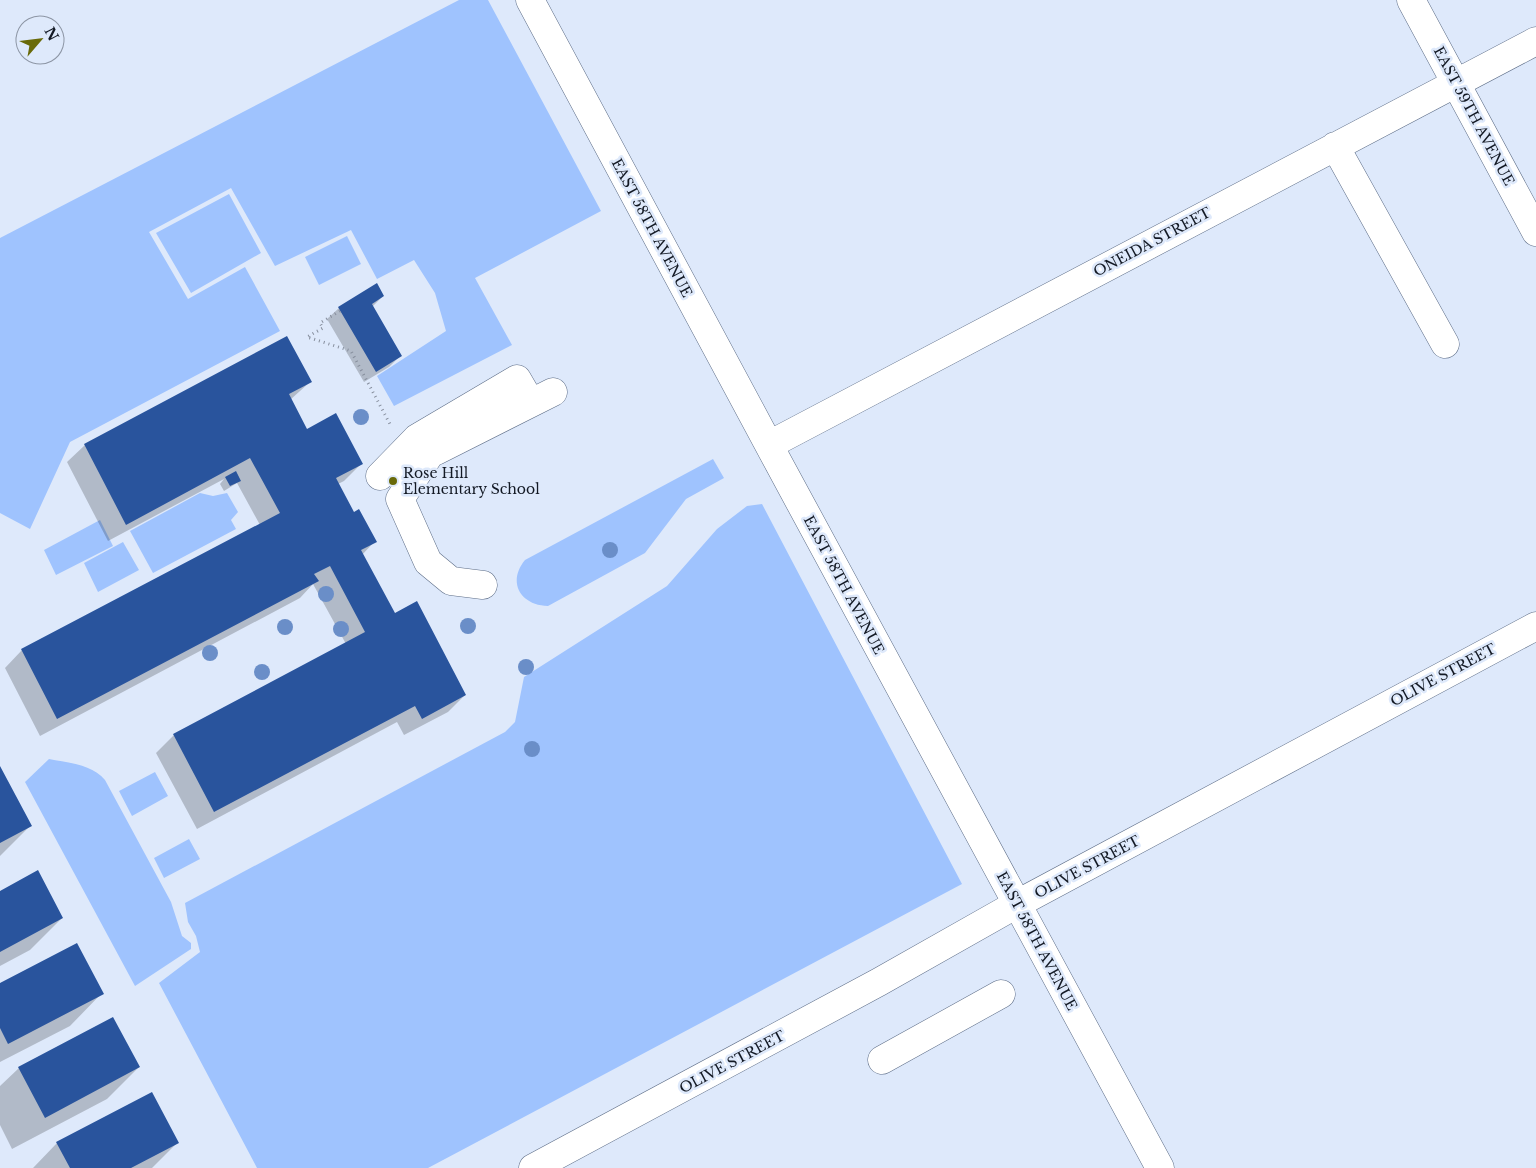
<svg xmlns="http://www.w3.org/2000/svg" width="1536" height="1168" font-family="'Libre Baskerville',serif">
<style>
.green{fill:#9fc3fe}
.shadow{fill:#0003}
.building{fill:#29549d}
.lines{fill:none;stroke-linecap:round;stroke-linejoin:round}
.minor-casing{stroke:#5d6d87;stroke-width:29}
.path{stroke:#868e9d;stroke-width:3;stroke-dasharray:1 4;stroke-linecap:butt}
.minor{stroke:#fff;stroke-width:28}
.tree{fill:#6a8ec8}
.poi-dot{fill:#696a09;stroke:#dee9fb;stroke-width:2}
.labels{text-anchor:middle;stroke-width:5;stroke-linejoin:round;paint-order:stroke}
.street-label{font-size:14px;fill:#131924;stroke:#dee9fb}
.poi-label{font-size:14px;fill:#131924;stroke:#dee9fb;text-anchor:start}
</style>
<rect width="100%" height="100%" fill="#dee9fb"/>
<path class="green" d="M 459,0 L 488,0 L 601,211 L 475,278 L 512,345 L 394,406 L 377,376 L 446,331 L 435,293 L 414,260 L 377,279 L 351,230 L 275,266 L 231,188 L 149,232 L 188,299 L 245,267 L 280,331 L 70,442 L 30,529 L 0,513 L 0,238 Z
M 229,194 L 261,253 L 191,293 L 156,233 Z
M 347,236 L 361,264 L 319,285 L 305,257 Z
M 713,459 L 724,478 L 686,499 L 645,553 L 548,606 C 520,605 507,582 525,560 Z
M 200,493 L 213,496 L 227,493 L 238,512 L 231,520 L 236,529 L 153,573 L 130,531 Z
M 762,504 L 962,884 L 428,1168 L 257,1168 L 159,983 L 200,952 L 196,936 L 188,922 L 185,903 L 505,732 L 515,722 L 524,677 L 667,586 L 717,529 L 747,506 Z
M 100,520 L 113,546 L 56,575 L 44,550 Z
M 123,542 L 139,570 L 98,592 L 84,563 Z
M 49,759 C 68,763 92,764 105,780 L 171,902 L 182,936 L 191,943 L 191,949 L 135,986 L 25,782 Z
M 155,772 L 168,796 L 132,816 L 119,791 Z
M 189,839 L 200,859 L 164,878 L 154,858 Z"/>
<path class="shadow" d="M 383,296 L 372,307 L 400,356 L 389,367 L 364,382 L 327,319 L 339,308 Z
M 286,338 L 310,382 L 290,400 L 306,430 L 362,463 L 344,481 L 338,484 L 353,514 L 375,541 L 362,555 L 394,615 L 465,695 L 448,712 L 404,735 L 397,722 L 197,829 L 156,753 L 174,735 L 346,644 L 313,584 L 300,598 L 40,736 L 5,668 L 22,650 L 260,525 L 237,483 L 224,491 L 220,484 L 224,479 L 108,541 L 67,462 L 85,445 Z
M 0,769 L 30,826 L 0,856 Z
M 0,892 L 62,918 L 30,950 L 0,966 Z
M 0,984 L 102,993 L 70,1026 L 0,1062 Z
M 139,1067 L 107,1099 L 12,1149 L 0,1125 L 0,1086 L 19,1068 Z
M 57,1143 L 177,1143 L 152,1168 L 33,1168 Z"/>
<path class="building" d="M 377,283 L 384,296 L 372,304 L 402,356 L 376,372 L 338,307 Z
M 287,336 L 312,382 L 289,394 L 307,429 L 336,413 L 363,464 L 336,478 L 354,512 L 359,509 L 377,542 L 361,550 L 395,613 L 417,601 L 466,695 L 422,719 L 415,706 L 214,812 L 173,734 L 365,632 L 330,566 L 314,574 L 319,581 L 57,719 L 21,649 L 280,513 L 250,458 L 126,525 L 84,444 Z
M 236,471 L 241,481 L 230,486 L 225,477 Z
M 0,766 L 32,826 L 0,843 Z
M 38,870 L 63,918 L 0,952 L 0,891 Z
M 77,943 L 104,994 L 8,1044 L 0,1028 L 0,983 Z
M 113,1017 L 140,1067 L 45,1118 L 18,1067 Z
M 152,1092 L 179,1143 L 131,1168 L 70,1168 L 56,1142 Z"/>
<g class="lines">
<g class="minor-casing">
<path id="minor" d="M 530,0 L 778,462 L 1160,1168
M 1411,0 L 1536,232
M 1335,146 L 1445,344
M 769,445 L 1536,41
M 380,476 L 417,438 L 517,379 L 531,403
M 483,585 L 451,581 L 428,562 L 400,499 L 430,454 L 553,392
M 882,1060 L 1001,994
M 533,1168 L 879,982 L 1017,904 L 1536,626"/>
</g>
<path class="path" d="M 340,311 L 320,323 L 323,328 L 307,337 L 351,351 L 391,426"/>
<use href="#minor" class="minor"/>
</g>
<g class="tree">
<circle cx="361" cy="417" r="8"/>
<circle cx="610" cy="550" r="8"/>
<circle cx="326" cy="594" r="8"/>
<circle cx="468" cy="626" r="8"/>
<circle cx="285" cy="627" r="8"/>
<circle cx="341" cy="629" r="8"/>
<circle cx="210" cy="653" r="8"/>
<circle cx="526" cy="667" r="8"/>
<circle cx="262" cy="672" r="8"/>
<circle cx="532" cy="749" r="8"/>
</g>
<circle class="poi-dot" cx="393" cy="481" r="5"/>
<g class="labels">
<g class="street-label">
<text transform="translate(1474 116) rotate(62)" y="5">EAST 59TH AVENUE</text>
<text transform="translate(652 228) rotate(62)" y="5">EAST 58TH AVENUE</text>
<text transform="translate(1152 242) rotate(-28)" y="5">ONEIDA STREET</text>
<text transform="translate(844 585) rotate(62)" y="5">EAST 58TH AVENUE</text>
<text transform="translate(1443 675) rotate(-28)" y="5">OLIVE STREET</text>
<text transform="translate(1087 867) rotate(-28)" y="5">OLIVE STREET</text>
<text transform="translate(1037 941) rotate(62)" y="5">EAST 58TH AVENUE</text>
<text transform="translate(732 1062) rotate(-28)" y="5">OLIVE STREET</text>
</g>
<g class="poi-label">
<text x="403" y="478">Rose Hill<tspan x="403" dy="16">Elementary School</tspan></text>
</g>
</g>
<g transform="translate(40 40) rotate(62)"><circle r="24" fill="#dee9fb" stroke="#8d96a5"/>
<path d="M0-4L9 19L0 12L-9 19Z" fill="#696a09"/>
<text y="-8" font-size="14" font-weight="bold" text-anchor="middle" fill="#131924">N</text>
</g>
</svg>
